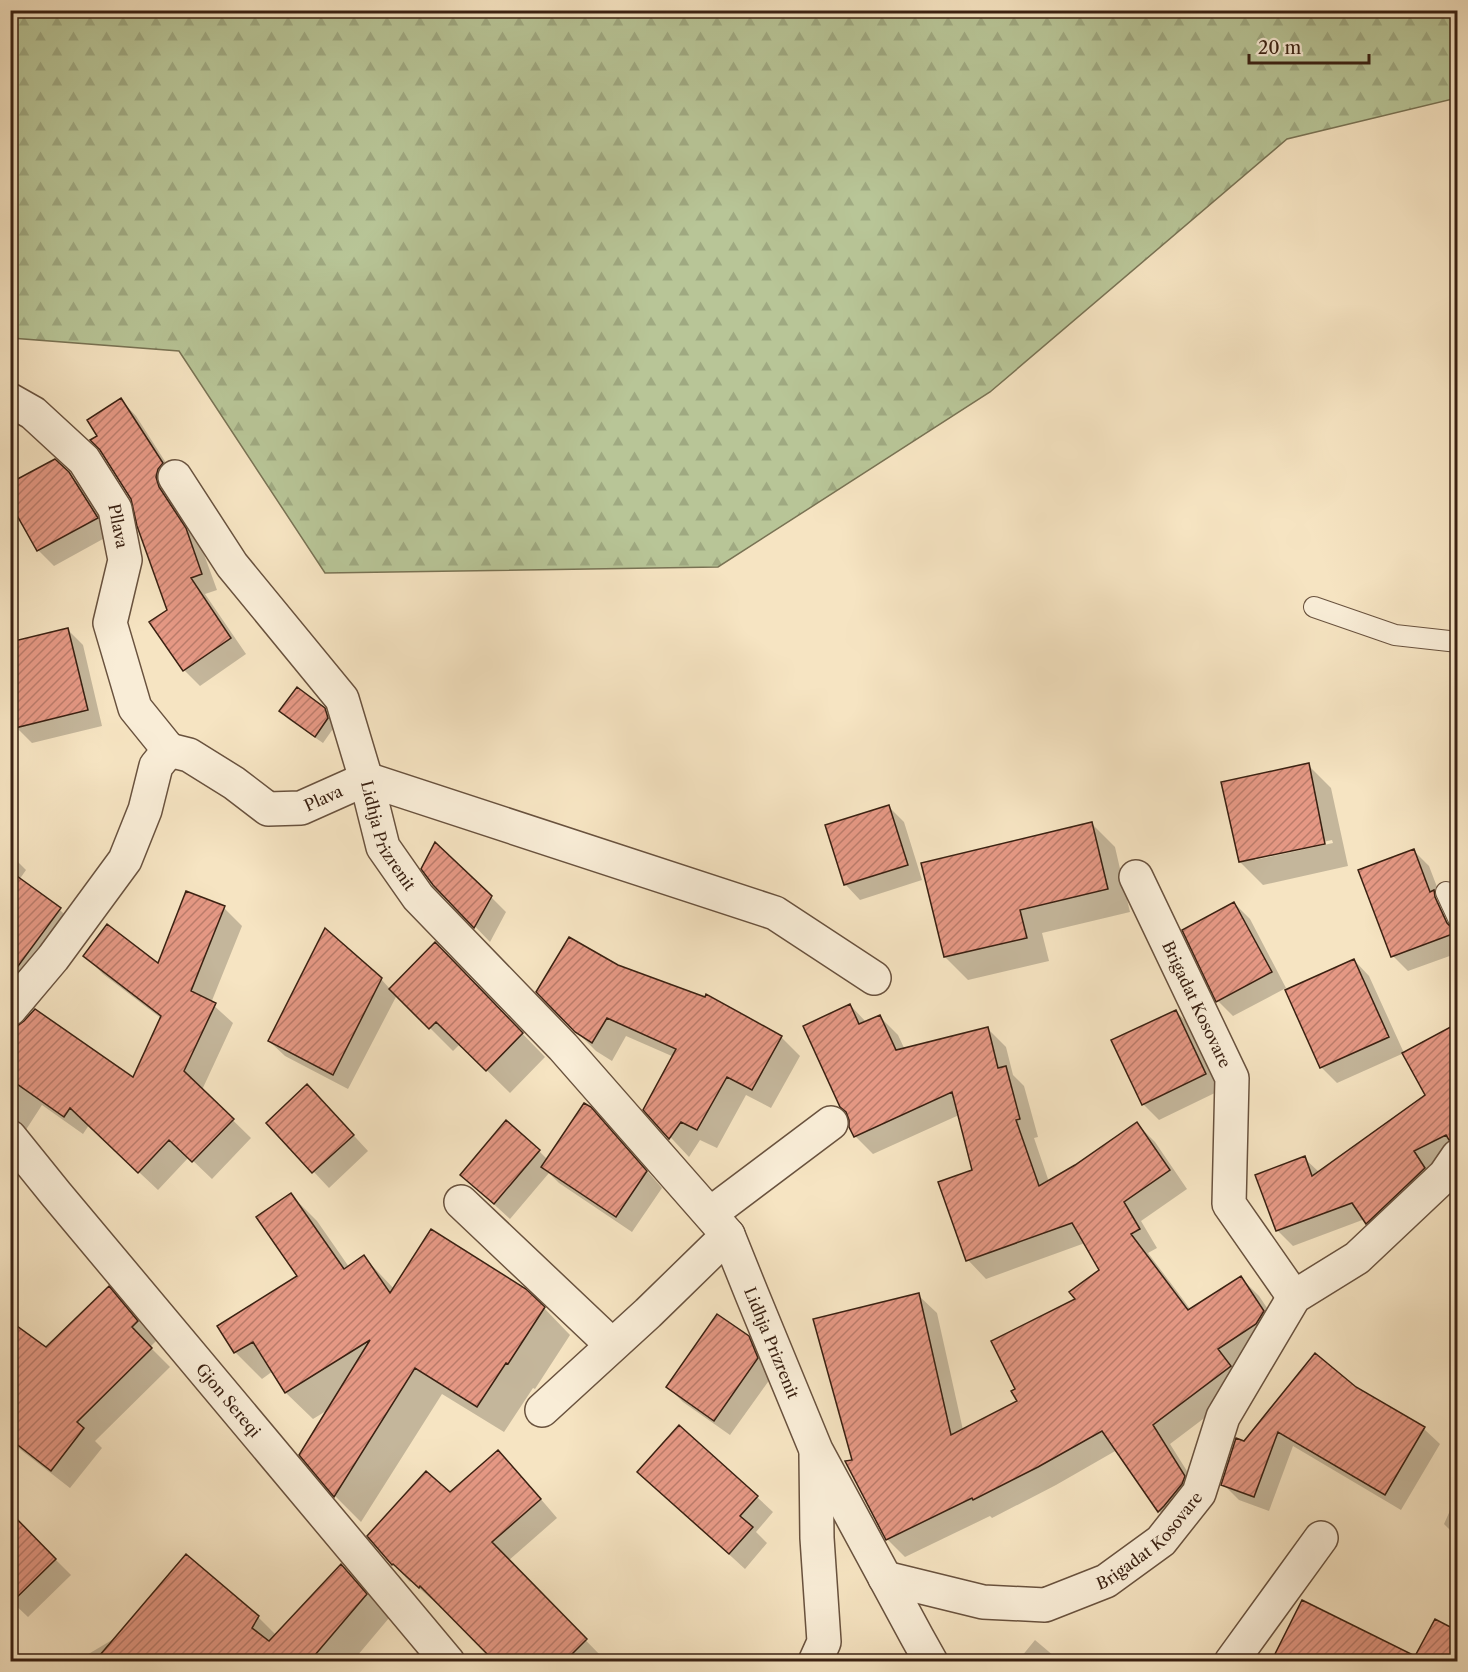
<svg xmlns="http://www.w3.org/2000/svg" width="1468" height="1672" font-family="'Libre Caslon Text',serif">
<style>
.forest{fill:url(#forest-firs);stroke:#797354;stroke-width:1.5}
.shadow{fill:#0003;fill-rule:evenodd}
.building{fill:url(#building-hatch);stroke:#3a2112;stroke-width:1.5}
.lines{fill:none;stroke-linecap:round;stroke-linejoin:round}
.lane-casing{stroke:#69523e;stroke-width:22}
.street-casing{stroke:#69523e;stroke-width:36}
.lane{stroke:#f9edd7;stroke-width:20}
.street{stroke:#f9edd7;stroke-width:33}
.labels{text-anchor:middle;stroke-width:4.5;stroke-linejoin:round;paint-order:stroke}
.street-label{font-size:16px;fill:#3a2112;stroke:#f9edd7}
</style>
<defs>
<pattern id="forest-firs" width="22" height="20" patternUnits="userSpaceOnUse" patternTransform="scale(1.5)"><rect width="22" height="20" fill="#b8c597"/><path d="M5 1l3.5 6h-7zM16 11l3.5 6h-7z" fill="#9fa981"/></pattern>
<pattern id="building-hatch" width="6" height="6" patternUnits="userSpaceOnUse" patternTransform="scale(1.5)"><rect width="6" height="6" fill="#e59884"/><path d="M-1 1l2-2M0 6l6-6M5 7l2-2" fill="none" stroke="#bb7c6b"/></pattern>
</defs>
<rect width="100%" height="100%" fill="#f6e4c2"/>
<filter id="stains"><feTurbulence type="fractalNoise" baseFrequency=".00333" numOctaves="4"/><feColorMatrix values="0 0 0 0 .2 0 0 0 0 .09 0 0 0 0 .02 0 0 0 .5 -.17"/></filter>
<radialGradient id="worn" r=".72"><stop offset=".6" stop-color="#630" stop-opacity="0"/><stop offset="1" stop-color="#630" stop-opacity=".3"/></radialGradient>
<path class="forest" d="M 10,11 L 1457,11 L 1457,98 L 1287,139 L 990,392 L 718,567 L 325,573 L 179,351 L 11,338 Z"/>
<path class="shadow" d="M 121,400 L 136,416 L 177,480 L 217,590 L 205,594 L 246,654 L 200,686 L 184,670 L 152,622 L 169,610 L 132,499 L 99,437 Z
M 68,473 L 85,490 L 112,534 L 54,566 L 38,550 L 10,500 Z
M 67,629 L 83,645 L 102,726 L 32,743 L 17,728 Z
M 324,709 L 332,717 L 335,726 L 323,743 L 288,719 L 281,711 Z
M 1308,765 L 1331,788 L 1348,866 L 1263,885 L 1240,862 ZM 1332,840 L 1333,843 L 1255,860 L 1255,857 Z
M 889,807 L 904,822 L 922,880 L 860,900 L 845,884 Z
M 1092,824 L 1115,847 L 1130,912 L 1042,933 L 1049,961 L 968,980 L 945,957 Z
M 1414,851 L 1429,866 L 1442,900 L 1458,930 L 1458,953 L 1408,971 L 1393,956 Z
M 10,854 L 26,870 L 19,880 L 60,910 L 78,928 L 10,1023 Z
M 434,884 L 491,897 L 506,912 L 490,942 Z
M 1234,903 L 1250,919 L 1286,988 L 1233,1016 L 1218,1001 Z
M 224,908 L 242,926 L 211,1003 L 233,1023 L 202,1090 L 251,1138 L 212,1179 L 189,1157 L 158,1190 L 89,1125 L 83,1134 L 42,1105 L 20,1139 L 10,1149 L 10,1029 L 134,1079 L 162,1019 L 103,974 L 85,956 L 159,966 Z
M 1354,960 L 1369,976 L 1404,1053 L 1337,1083 L 1321,1067 Z
M 618,966 L 781,1037 L 800,1056 L 771,1108 L 746,1095 L 717,1148 L 700,1140 L 689,1157 L 645,1110 L 674,1057 L 626,1036 L 612,1061 L 596,1051 L 576,1031 Z
M 458,967 L 545,1057 L 510,1093 L 460,1044 L 453,1051 L 397,995 L 348,1089 L 285,1056 L 269,1041 L 381,979 L 390,989 Z
M 850,1005 L 867,1023 L 880,1017 L 898,1035 L 905,1050 L 987,1028 L 1006,1047 L 1013,1075 L 1024,1086 L 1038,1137 L 1034,1138 L 1049,1182 L 1076,1166 L 1137,1124 L 1155,1142 L 1187,1189 L 1141,1221 L 1157,1248 L 1148,1253 L 1191,1310 L 1241,1278 L 1259,1296 L 1282,1330 L 1248,1385 L 1170,1444 L 1202,1495 L 1177,1529 L 1159,1511 L 1117,1450 L 1056,1485 L 992,1518 L 990,1516 L 905,1557 L 887,1539 L 854,1461 L 918,1295 L 937,1313 L 963,1430 L 1019,1402 L 1017,1389 L 1077,1300 L 1101,1270 L 1085,1243 L 986,1279 L 968,1260 L 940,1183 L 974,1171 L 959,1115 L 873,1154 L 855,1136 Z
M 1176,1011 L 1191,1027 L 1221,1090 L 1159,1120 L 1143,1104 Z
M 1458,1025 L 1458,1152 L 1428,1167 L 1440,1184 L 1383,1238 L 1365,1219 L 1293,1246 L 1277,1230 L 1304,1158 L 1319,1172 L 1427,1096 Z
M 322,1101 L 368,1151 L 329,1188 L 268,1123 Z
M 607,1125 L 662,1188 L 632,1232 L 559,1183 L 549,1173 L 510,1219 L 462,1175 L 539,1151 L 548,1160 Z
M 10,1161 L 13,1168 L 18,1174 L 10,1182 Z
M 291,1195 L 317,1221 L 349,1267 L 364,1257 L 395,1290 L 544,1308 L 570,1335 L 535,1389 L 533,1388 L 504,1432 L 442,1394 L 361,1522 L 335,1496 L 301,1455 L 331,1408 L 313,1419 L 286,1393 L 273,1371 L 262,1379 L 235,1352 L 219,1327 L 299,1277 Z
M 109,1288 L 127,1307 L 156,1341 L 150,1347 L 170,1367 L 95,1441 L 102,1448 L 70,1488 L 21,1450 L 10,1439 L 46,1349 Z
M 748,1337 L 764,1353 L 773,1375 L 730,1435 L 683,1402 L 668,1387 Z
M 1355,1388 L 1424,1429 L 1440,1444 L 1401,1510 L 1293,1446 L 1269,1511 L 1239,1500 L 1223,1484 L 1245,1443 Z
M 498,1452 L 516,1470 L 557,1518 L 508,1561 L 603,1658 L 600,1662 L 497,1662 L 439,1602 L 437,1604 L 411,1581 L 410,1582 L 393,1564 L 369,1536 L 450,1494 Z
M 639,1472 L 757,1497 L 773,1512 L 756,1532 L 767,1543 L 745,1569 Z
M 1458,1493 L 1458,1538 L 1444,1524 Z
M 13,1517 L 71,1575 L 28,1617 L 10,1600 Z
M 341,1566 L 364,1589 L 389,1618 L 352,1662 L 75,1662 L 117,1637 L 258,1617 L 277,1636 Z
M 1035,1640 L 1061,1662 L 1017,1662 Z"/>
<path class="building" d="M 121,398 L 163,463 L 158,469 L 156,477 L 159,487 L 186,528 L 202,574 L 191,578 L 231,638 L 183,671 L 149,622 L 167,610 L 137,526 L 131,499 L 100,450 L 90,440 L 97,436 L 87,420 Z
M 55,459 L 69,472 L 98,518 L 37,551 L 10,503 L 10,483 Z
M 68,628 L 88,710 L 15,728 L 10,709 L 10,642 Z
M 297,687 L 325,708 L 328,718 L 315,737 L 279,711 Z
M 1309,763 L 1325,844 L 1239,862 L 1221,782 Z
M 889,805 L 908,865 L 844,885 L 825,825 Z
M 1092,822 L 1108,889 L 1020,910 L 1027,938 L 944,957 L 921,863 Z
M 435,842 L 492,896 L 474,928 L 433,885 L 421,869 Z
M 1414,849 L 1430,892 L 1434,890 L 1435,897 L 1447,923 L 1452,928 L 1458,930 L 1458,932 L 1391,957 L 1358,870 Z
M 10,871 L 61,908 L 10,977 Z
M 186,891 L 225,906 L 191,991 L 216,1003 L 184,1071 L 234,1119 L 192,1162 L 169,1140 L 138,1173 L 70,1108 L 64,1117 L 10,1079 L 10,1027 L 17,1026 L 24,1021 L 35,1009 L 133,1077 L 161,1016 L 83,956 L 107,924 L 158,963 Z
M 1234,902 L 1272,972 L 1216,1002 L 1182,930 Z
M 325,928 L 382,978 L 333,1075 L 268,1041 Z
M 569,937 L 618,965 L 705,997 L 706,994 L 782,1036 L 752,1090 L 727,1077 L 697,1130 L 681,1122 L 669,1139 L 643,1110 L 676,1049 L 607,1018 L 592,1043 L 575,1032 L 536,992 Z
M 435,942 L 523,1033 L 486,1071 L 436,1022 L 429,1029 L 389,989 Z
M 1354,959 L 1389,1037 L 1320,1068 L 1285,990 Z
M 850,1004 L 859,1024 L 880,1015 L 896,1050 L 988,1027 L 998,1068 L 1006,1066 L 1020,1119 L 1016,1120 L 1039,1186 L 1075,1165 L 1137,1122 L 1170,1170 L 1124,1202 L 1140,1229 L 1131,1234 L 1188,1310 L 1241,1276 L 1264,1311 L 1256,1324 L 1218,1349 L 1231,1366 L 1153,1425 L 1185,1476 L 1182,1484 L 1164,1506 L 1158,1512 L 1102,1431 L 1038,1467 L 973,1500 L 972,1498 L 886,1540 L 845,1461 L 852,1460 L 813,1319 L 919,1293 L 951,1435 L 1017,1401 L 1011,1391 L 1015,1389 L 991,1341 L 1075,1299 L 1069,1292 L 1099,1270 L 1072,1223 L 966,1261 L 938,1182 L 972,1170 L 952,1092 L 854,1137 L 849,1127 L 849,1120 L 846,1112 L 840,1107 L 803,1026 Z
M 1176,1010 L 1206,1074 L 1142,1105 L 1111,1040 Z
M 1458,1023 L 1458,1138 L 1449,1140 L 1446,1135 L 1414,1151 L 1425,1168 L 1366,1224 L 1352,1203 L 1276,1231 L 1255,1175 L 1305,1156 L 1312,1176 L 1425,1095 L 1402,1053 Z
M 307,1084 L 354,1135 L 312,1173 L 266,1123 Z
M 584,1103 L 591,1107 L 647,1171 L 616,1217 L 541,1167 Z
M 506,1120 L 540,1150 L 494,1204 L 460,1175 Z
M 291,1193 L 344,1269 L 364,1255 L 390,1293 L 431,1229 L 526,1289 L 545,1307 L 508,1364 L 506,1363 L 477,1407 L 415,1368 L 334,1497 L 299,1455 L 370,1340 L 285,1393 L 253,1342 L 234,1353 L 217,1326 L 297,1276 L 256,1217 Z
M 109,1286 L 138,1321 L 132,1327 L 152,1348 L 77,1422 L 84,1428 L 51,1471 L 10,1439 L 10,1321 L 46,1347 Z
M 717,1314 L 749,1336 L 758,1358 L 714,1421 L 666,1387 Z
M 1315,1353 L 1356,1387 L 1425,1427 L 1385,1495 L 1278,1432 L 1254,1497 L 1221,1485 L 1236,1438 L 1244,1441 Z
M 679,1425 L 758,1496 L 740,1516 L 753,1527 L 729,1554 L 637,1472 Z
M 498,1450 L 541,1499 L 492,1542 L 587,1639 L 564,1662 L 495,1662 L 420,1586 L 419,1588 L 393,1564 L 392,1565 L 367,1536 L 426,1471 L 450,1492 Z
M 10,1512 L 56,1559 L 10,1604 Z
M 186,1554 L 259,1616 L 252,1628 L 269,1641 L 341,1564 L 367,1594 L 309,1662 L 94,1662 Z
M 1302,1600 L 1415,1656 L 1435,1619 L 1458,1631 L 1458,1662 L 1271,1662 Z"/>
<g class="lines">
<g class="lane-casing">
<path id="lane" d="M 1314,607 L 1395,635 L 1458,642
M 1446,892 L 1458,918"/>
</g>
<g class="street-casing">
<g id="street">
<path id="s1" d="M 10,400 L 33,413 L 84,460 L 115,509 L 125,560 L 110,623 L 135,708 L 169,750"/>
<path id="s2" d="M 175,477 L 232,565 L 342,699 L 366,779 L 383,847 L 418,897 L 563,1047 L 728,1235 L 753,1297 L 816,1450 L 917,1637 L 931,1662"/>
<path d="M 366,779 L 775,913 L 874,978"/>
<path id="s3" d="M 1136,877 L 1232,1078 L 1229,1204 L 1294,1297"/>
<path id="s4" d="M 10,1009 L 53,958 L 125,860 L 145,810 L 156,766 L 169,750 L 189,755 L 234,783 L 268,809 L 301,808 L 366,779"/>
<path id="s5" d="M 10,1137 L 56,1194 L 448,1662"/>
<path d="M 461,1202 L 612,1345"/>
<path d="M 710,1214 L 831,1123"/>
<path d="M 542,1410 L 648,1313 L 728,1235"/>
<path id="s6" d="M 885,1578 L 983,1602 L 1045,1605 L 1106,1581 L 1161,1541 L 1199,1493 L 1223,1417 L 1294,1297 L 1357,1258 L 1445,1175 L 1458,1156"/>
<path d="M 815,1662 L 824,1642 L 817,1538 L 816,1455"/>
<path d="M 1231,1662 L 1321,1538"/>
</g>
</g>
<use href="#lane" class="lane"/>
<use href="#street" class="street"/>
</g>
<g class="labels">
<g class="street-label">
<text dy="6" stroke="none"><textPath href="#s1" startOffset="171">Pllava</textPath></text>
<text dy="6" stroke="none"><textPath href="#s4" startOffset="482">Plava</textPath></text>
<text dy="6" stroke="none"><textPath href="#s2" startOffset="423">Lidhja Prizrenit</textPath></text>
<text dy="6" stroke="none"><textPath href="#s3" startOffset="141">Brigadat Kosovare</textPath></text>
<text dy="6" stroke="none"><textPath href="#s2" startOffset="1068">Lidhja Prizrenit</textPath></text>
<text dy="6" stroke="none"><textPath href="#s5" startOffset="342">Gjon Sereqi</textPath></text>
<text dy="6" stroke="none"><textPath href="#s6" startOffset="288">Brigadat Kosovare</textPath></text>
</g>
</g>
<rect width="1468" height="1672" fill="none" stroke="#f6e4c2" stroke-width="36"/>
<rect x="12" y="12" width="1444" height="1648" fill="none" stroke="#3a2112" stroke-width="3"/>
<rect x="18" y="18" width="1432" height="1636" fill="none" stroke="#3a2112" stroke-width="1.5"/>
<path d="M1249 54v9h120v-9" fill="none" stroke="#3a2112" stroke-width="3"/>
<text x="1258" y="54" font-size="18" fill="#3a2112" stroke="#f9edd7" stroke-width="4.5" paint-order="stroke">20 m</text>
<rect width="100%" height="100%" filter="url(#stains)"/>
<rect width="100%" height="100%" fill="url(#worn)"/>
</svg>
